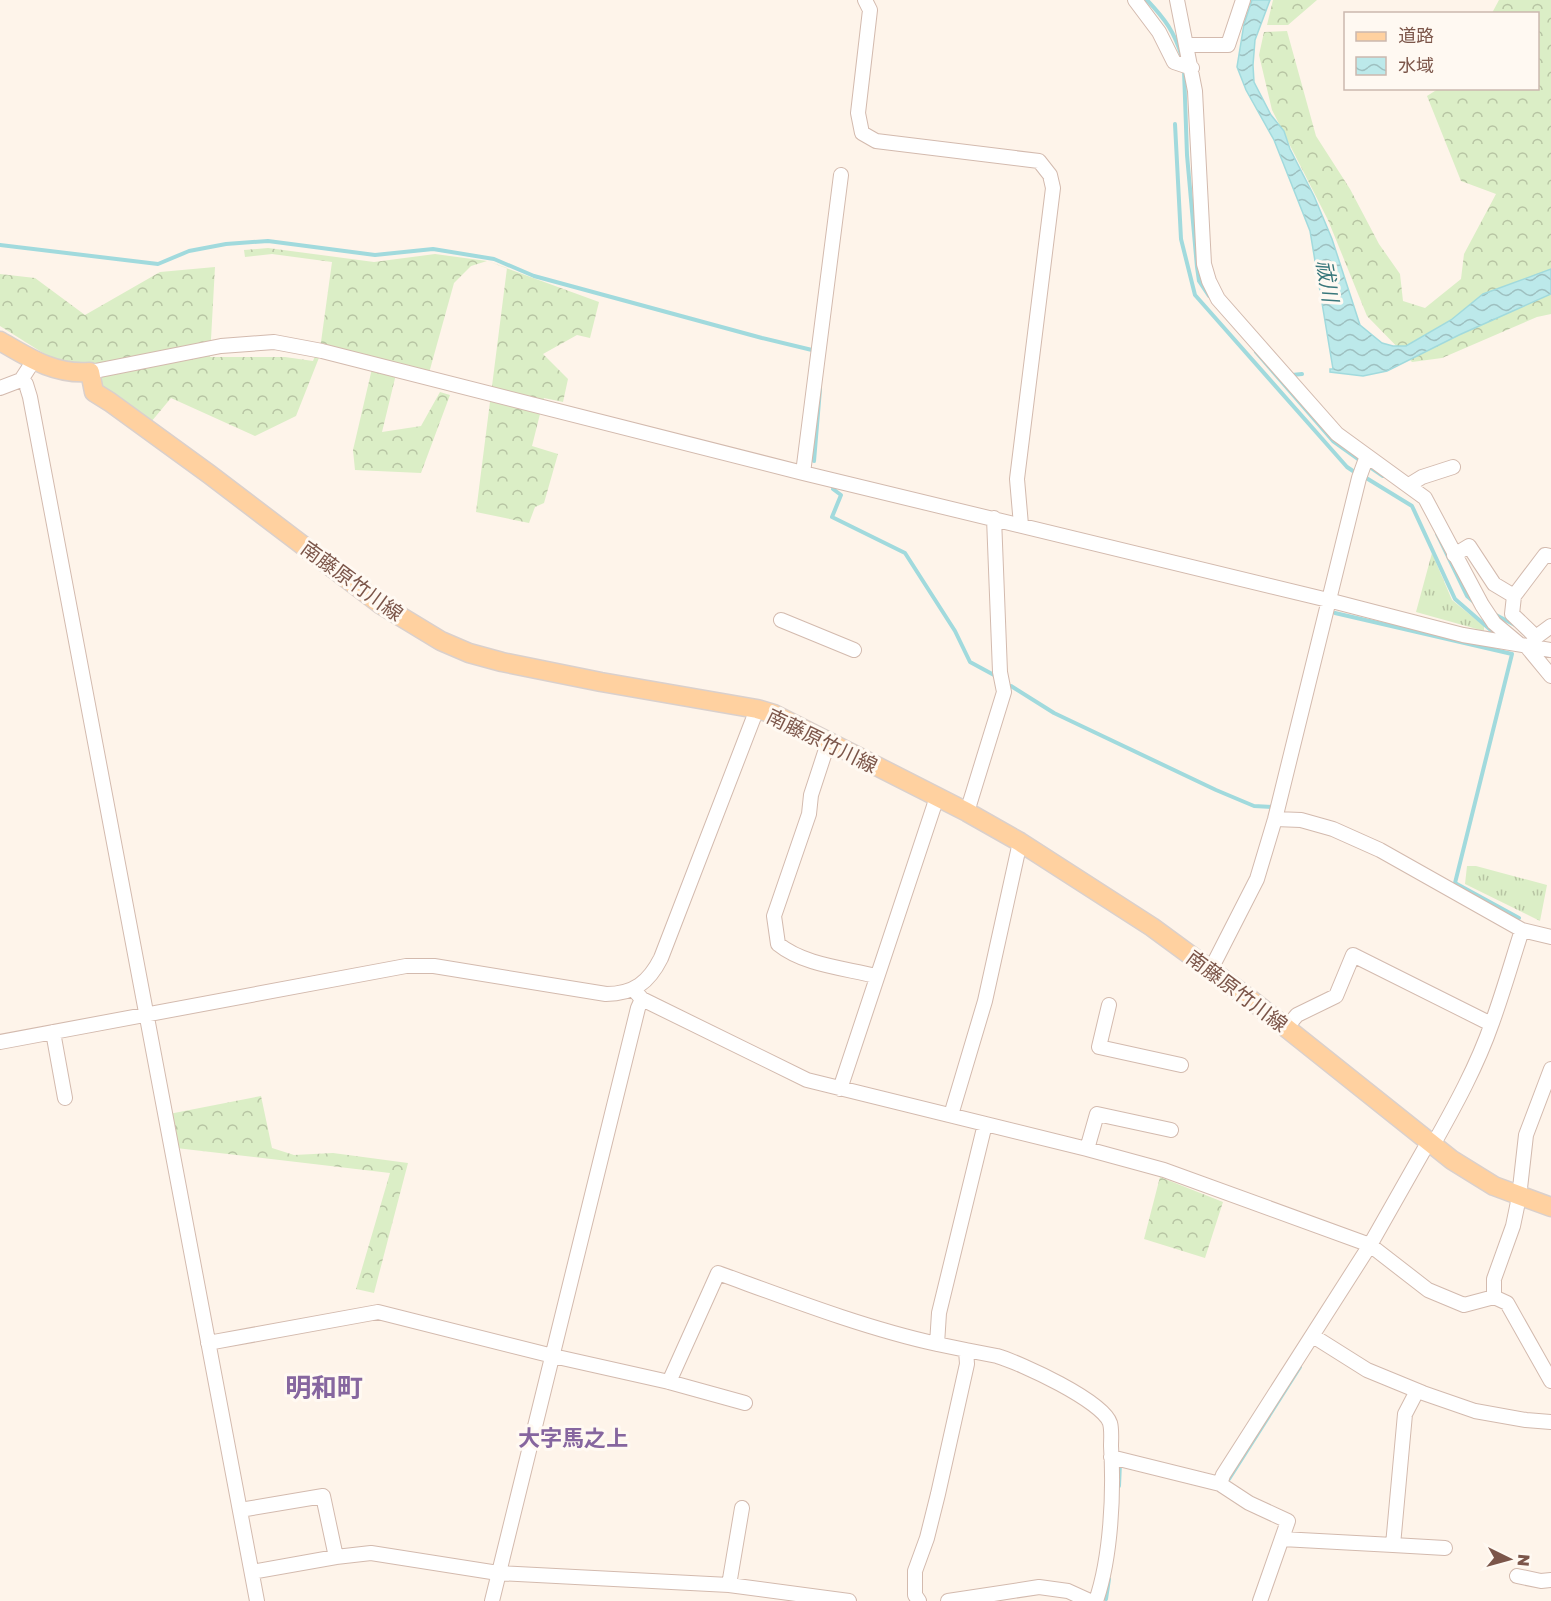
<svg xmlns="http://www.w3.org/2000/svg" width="1551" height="1601" font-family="'Golos Text','Noto Sans JP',sans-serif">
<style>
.forest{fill:url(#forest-crowns)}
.park{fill:url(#park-tufts)}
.water{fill:url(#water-waves);stroke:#a1dadd;stroke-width:1.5}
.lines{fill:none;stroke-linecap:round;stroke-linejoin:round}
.stream{stroke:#a1dadd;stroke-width:4}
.minor-casing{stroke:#d3baae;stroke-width:16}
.major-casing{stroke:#dad0cc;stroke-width:21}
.minor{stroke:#fff;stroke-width:14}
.major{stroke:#ffd1a0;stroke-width:18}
.labels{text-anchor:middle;stroke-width:6;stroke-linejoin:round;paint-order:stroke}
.street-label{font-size:20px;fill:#7c564a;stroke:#fff9f2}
.water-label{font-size:21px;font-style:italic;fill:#38777b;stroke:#fff9f2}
.quarter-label{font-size:22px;font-weight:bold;fill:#86669f;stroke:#fff9f2}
.district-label{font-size:26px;font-weight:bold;fill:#86669f;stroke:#fff9f2}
</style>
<defs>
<pattern id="forest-crowns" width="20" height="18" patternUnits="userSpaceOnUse" patternTransform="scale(1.5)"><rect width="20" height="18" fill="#dbeec6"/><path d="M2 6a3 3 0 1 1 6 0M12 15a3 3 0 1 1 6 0" fill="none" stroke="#b7c4a3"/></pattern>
<pattern id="park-tufts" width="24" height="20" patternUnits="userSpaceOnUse" patternTransform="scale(1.5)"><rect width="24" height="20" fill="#dbeec6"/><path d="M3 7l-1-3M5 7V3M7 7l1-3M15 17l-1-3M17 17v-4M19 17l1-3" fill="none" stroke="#b7c4a3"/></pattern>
<pattern id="water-waves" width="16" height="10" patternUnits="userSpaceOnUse" patternTransform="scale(1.5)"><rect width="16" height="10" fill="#bce9ea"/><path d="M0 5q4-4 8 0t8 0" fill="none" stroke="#9ec0c0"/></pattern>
</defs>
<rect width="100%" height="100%" fill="#fef4ea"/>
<path class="forest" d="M 1273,0 L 1317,0 L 1288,25 L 1267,25 Z
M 1499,0 L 1551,0 L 1551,314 L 1537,317 L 1442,358 L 1412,362 L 1367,316 L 1328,220 L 1272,110 L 1259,55 L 1264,32 L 1287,31 L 1316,136 L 1350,189 L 1379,244 L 1400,274 L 1403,301 L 1425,308 L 1461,279 L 1464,254 L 1496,194 L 1461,181 L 1427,96 L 1438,89 L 1538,88 L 1538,14 L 1492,13 Z
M 268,248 L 374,262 L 435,254 L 487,261 L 599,302 L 590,338 L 577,335 L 543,354 L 568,379 L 563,402 L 544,398 L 532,446 L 558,454 L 544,503 L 535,507 L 529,523 L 476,512 L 507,268 L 487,261 L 471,266 L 454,283 L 429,373 L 398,366 L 382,432 L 421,426 L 440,392 L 450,395 L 421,473 L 355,470 L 353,450 L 374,360 L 324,345 L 296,416 L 255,436 L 171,398 L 151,422 L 99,385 L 83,367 L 51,358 L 0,326 L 0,274 L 35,278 L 85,315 L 160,272 L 215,267 L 210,357 L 285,357 L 313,361 L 321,342 L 332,262 L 272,254 L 245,257 L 244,250 Z
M 261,1096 L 272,1148 L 294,1155 L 333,1153 L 408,1163 L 374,1293 L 356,1289 L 390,1173 L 176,1148 L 169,1114 Z
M 1160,1177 L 1223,1202 L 1205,1258 L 1144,1239 Z"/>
<path class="park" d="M 1432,553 L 1452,600 L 1484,626 L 1484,631 L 1416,612 Z
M 1467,866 L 1476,866 L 1547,885 L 1540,921 L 1465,884 Z"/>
<path class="water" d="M 1252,0 L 1270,0 L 1255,40 L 1253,65 L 1254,82 L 1271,115 L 1284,131 L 1290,149 L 1314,196 L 1332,239 L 1360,325 L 1382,343 L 1393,346 L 1406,346 L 1451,320 L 1483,294 L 1551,269 L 1551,294 L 1459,335 L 1387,371 L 1363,376 L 1330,372 L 1330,369 L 1333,369 L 1310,231 L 1274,140 L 1246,90 L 1237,67 L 1244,24 Z"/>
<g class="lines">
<path class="stream" d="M 1147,0 C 1165,19 1174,31 1182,57
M 1184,70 L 1187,155 L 1197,267 L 1199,281 L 1209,296
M 1175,124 L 1181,239 L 1195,295 L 1347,467 L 1356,473
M 0,245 L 158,264 L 189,251 L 226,244 L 268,241 L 375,255 L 433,249 L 494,259 L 534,276 L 762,338 L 812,350
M 1256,352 L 1333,441 L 1361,461
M 1292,375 L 1302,374
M 814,461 L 820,389
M 1367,465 L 1383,476
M 1363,476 L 1412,506 L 1455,599 L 1493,632
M 833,489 L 841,495 L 832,517 L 905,553 L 955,631 L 970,662 L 994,675
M 1437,534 L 1467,596 L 1475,603
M 1335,613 L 1512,654 L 1455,883 L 1519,918
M 1492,613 L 1515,625
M 1011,686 L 1054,713 L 1216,790 L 1254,806 L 1272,807 L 1272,806
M 1226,1478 L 1229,1479 L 1300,1367
M 1119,1486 L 1120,1463
M 1106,1599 L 1109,1579"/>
<g class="minor-casing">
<path id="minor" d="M 865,0 L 870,10 L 858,113 L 862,133 L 876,141 L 1039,161 L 1050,175 L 1053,188 L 1017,479 L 1021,525
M 1135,0 L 1159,32 L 1174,62 L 1192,68
M 1177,0 L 1195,91 L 1204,264 L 1209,281 L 1218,299 L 1337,434 L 1425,498 L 1482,605 L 1494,623 L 1519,644
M 1186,45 L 1228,45 L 1243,0
M 90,372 L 221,346 L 274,342 L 322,351 L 803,473 L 1328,600 L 1463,635 L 1551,650
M 21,380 L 26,384 L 30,397 L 257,1601
M 0,388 L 21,380 L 34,360
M 803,473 L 841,175
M 1409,485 L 1422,477 L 1453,467
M 1454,555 L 1469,546 L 1494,584 L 1514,596
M 781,620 L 854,650
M 1536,637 L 1512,614 L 1514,596 L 1545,555 L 1551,556
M 1532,645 L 1536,637 L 1551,626
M 1527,647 L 1551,676
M 828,743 L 811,795 L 809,814 L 774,916 L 778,944 C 804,965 844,968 876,976
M 967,812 L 1004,692 L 1000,672 L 994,518
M 1275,819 L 1301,820 L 1333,829 L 1380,850 L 1522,930 L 1551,937
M 1210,971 L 1257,879 L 1275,819 L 1359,478 L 1367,456
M 634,990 L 642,999 L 807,1080 L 1087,1149 L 1164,1170 L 1370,1245 L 1428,1290 L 1464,1305 L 1494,1297
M 1109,1005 L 1099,1047 L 1181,1065
M 1286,1028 L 1297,1015 L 1336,996 L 1353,955 L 1491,1024
M 53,1032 L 65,1098
M 0,1042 L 406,966 L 434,966 L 606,994 C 634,994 649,982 661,958 L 757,709
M 1551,1069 L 1526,1135 L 1519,1197 L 1513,1226 L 1494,1279 L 1494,1297 L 1507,1303 L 1551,1381
M 840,1089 L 937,797
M 951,1115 L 985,1001 L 1020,842
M 1433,1145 C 1455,1106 1477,1066 1492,1023 C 1503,993 1512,961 1522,930
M 1087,1149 L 1097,1114 L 1171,1130
M 1313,1336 L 1367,1370 L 1423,1393 L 1475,1411 L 1526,1420 L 1551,1422
M 208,1343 L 378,1312 L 553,1356 L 669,1382 L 745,1403
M 966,1350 C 976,1352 987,1354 997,1356 C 1021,1363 1103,1401 1110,1423 C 1112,1430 1111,1440 1111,1446 C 1114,1493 1111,1557 1096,1601
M 669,1382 L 718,1273 C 787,1298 864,1328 937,1344
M 1111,1457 L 1220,1484 L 1249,1503 L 1288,1521 L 1260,1601
M 1220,1484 L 1223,1475 L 1370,1245 L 1429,1141
M 240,1510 L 323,1496 L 336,1557
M 1282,1539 L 1393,1545 L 1405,1414 L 1417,1391
M 1393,1545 L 1445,1548
M 252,1572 L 336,1557 L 371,1553 L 498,1573 L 729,1585 L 849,1601
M 1517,1576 L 1541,1581 L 1551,1580
M 729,1585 L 742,1508
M 492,1601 L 638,1008 L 642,999
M 919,1601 L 915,1595 L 915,1571 L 927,1538 L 938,1494 L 967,1364 L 966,1350 L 937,1344 L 939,1313 L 985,1124
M 948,1601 L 1039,1587 L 1068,1591 L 1090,1601"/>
</g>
<g class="major-casing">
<path id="major" d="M 0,341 C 29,358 55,375 90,372 L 94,392 L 110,402 L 209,474 L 380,604 L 441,641 L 469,653 L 502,662 L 601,682 L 757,709 L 774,714 L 967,812 L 1020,842 L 1152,927 L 1250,999 L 1452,1160 L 1494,1186 L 1551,1207"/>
</g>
<use href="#minor" class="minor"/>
<use href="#major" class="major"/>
</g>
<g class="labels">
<g class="street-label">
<text transform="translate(352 581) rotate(36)" y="7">南藤原竹川線</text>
<text transform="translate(822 741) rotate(26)" y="7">南藤原竹川線</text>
<text transform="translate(1237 991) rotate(37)" y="7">南藤原竹川線</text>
</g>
<g class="water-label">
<text transform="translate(1327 281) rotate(80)" y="7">祓川</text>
</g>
<g class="quarter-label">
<text x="573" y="1446">大字馬之上</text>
</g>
<g class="district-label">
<text x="324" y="1397">明和町</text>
</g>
</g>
<rect x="1344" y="12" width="195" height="78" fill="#fff9f2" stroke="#cbb8af" stroke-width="1.5"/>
<rect x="1356" y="32" width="30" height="9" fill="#ffd1a0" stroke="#cbb8af" stroke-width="1.5"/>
<text x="1398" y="42" font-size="18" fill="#7c564a">道路</text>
<rect x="1356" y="57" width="30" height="18" fill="url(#water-waves)" stroke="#cbb8af" stroke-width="1.5"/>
<text x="1398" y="72" font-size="18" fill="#7c564a">水域</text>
<g transform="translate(1509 1559) rotate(95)" stroke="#fff9f2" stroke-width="4.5" paint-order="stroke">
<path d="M0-4.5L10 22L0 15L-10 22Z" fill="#7c564a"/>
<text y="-9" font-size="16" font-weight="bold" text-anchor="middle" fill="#7c564a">N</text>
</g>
</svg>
